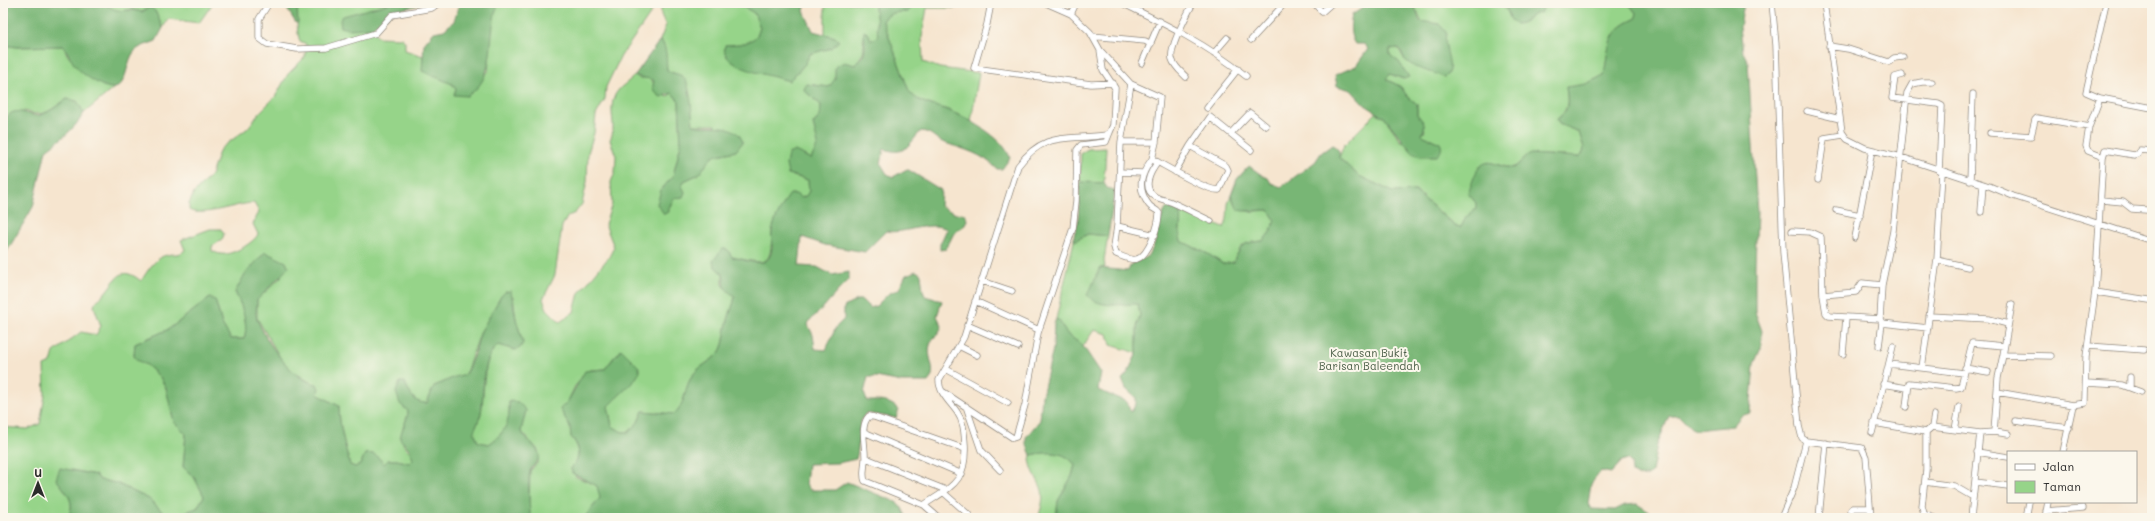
<svg xmlns="http://www.w3.org/2000/svg" width="2155" height="521" font-family="Mali,sans-serif">
<style>
.green{fill:#96d489;stroke:#60805a}
.forest{fill:#78b675;stroke:#527050}
.lines{fill:none;stroke-linecap:round;stroke-linejoin:round}
.street-casing{stroke:#90887d;stroke-width:7}
.street{stroke:#fff;stroke-width:5.5}
.labels{text-anchor:middle;stroke-width:4;stroke-linejoin:round;paint-order:stroke}
.park-label{font-size:11px;fill:#4b5e47;stroke:#fbf7ec}
</style>
<rect width="100%" height="100%" fill="#fbf7ec"/>
<filter id="ink" filterUnits="userSpaceOnUse"><feTurbulence type="fractalNoise" baseFrequency=".025" numOctaves="2"/><feDisplacementMap in="SourceGraphic" scale="8" xChannelSelector="R" yChannelSelector="G"/><feConvolveMatrix kernelMatrix="1 2 1 2 8 2 1 2 1" color-interpolation-filters="sRGB"/></filter>
<filter id="wash" filterUnits="userSpaceOnUse"><feTurbulence type="fractalNoise" baseFrequency=".012" numOctaves="4" result="noise"/><feDisplacementMap in="SourceGraphic" scale="16" xChannelSelector="R" yChannelSelector="G"/><feGaussianBlur stdDeviation="0.9" result="paint"/><feColorMatrix in="noise" values="0 0 0 0 0 0 0 0 0 0 0 0 0 0 0 0 0 1.4 0 .05"/><feComposite in="paint" operator="in"/></filter>
<g filter="url(#wash)">
<rect width="100%" height="100%" fill="#f6e5cf"/>
<path class="green" d="M 104,3 L 213,3 L 199,23 L 168,19 L 163,28 L 155,11 L 142,12 L 131,9 L 122,11 L 113,10 Z
M 297,3 L 391,3 L 388,5 L 373,7 L 346,29 L 360,26 L 372,28 L 378,37 L 402,38 L 405,42 L 405,50 L 423,56 L 423,71 L 453,84 L 456,89 L 454,94 L 488,72 L 493,16 L 499,3 L 651,3 L 653,9 L 651,13 L 621,56 L 606,87 L 605,99 L 596,115 L 594,133 L 588,153 L 587,182 L 582,204 L 575,213 L 568,216 L 562,226 L 555,275 L 543,299 L 547,309 L 560,322 L 574,312 L 579,293 L 609,257 L 614,247 L 605,224 L 612,204 L 611,182 L 615,172 L 616,156 L 610,140 C 618,125 607,112 615,95 C 620,86 629,82 635,75 L 639,78 L 649,78 L 667,97 L 672,93 L 679,101 L 681,144 L 673,176 L 661,190 L 669,208 L 684,181 L 699,174 L 713,156 L 736,151 L 715,125 L 692,125 L 691,103 L 676,74 L 667,70 L 663,43 L 660,40 L 666,25 L 661,15 L 661,3 L 737,3 L 754,13 L 760,27 C 757,45 739,44 725,45 L 773,76 L 789,81 L 805,64 L 809,54 L 831,48 L 835,37 L 825,34 L 825,3 L 877,3 L 875,5 C 875,13 879,31 878,38 L 871,40 L 863,39 C 866,52 862,54 855,65 L 849,65 L 829,87 L 806,84 L 804,90 L 821,105 L 820,116 L 813,124 L 819,144 L 811,159 L 800,153 L 793,176 L 808,180 L 809,191 L 806,196 L 801,198 L 772,230 C 771,269 767,264 732,257 L 727,249 L 715,267 L 723,274 L 723,285 L 735,296 C 734,305 730,311 728,320 C 724,331 726,343 719,353 C 711,362 698,366 691,378 C 684,389 686,404 674,414 L 643,411 L 638,422 L 629,432 L 622,432 L 612,426 L 608,406 L 616,396 L 614,357 L 605,369 L 590,370 L 575,386 L 568,401 L 560,409 L 570,427 L 571,437 C 581,448 580,457 571,468 L 576,477 L 598,486 L 600,498 L 584,518 L 531,518 L 529,508 L 530,471 L 538,462 L 538,450 L 521,431 L 526,410 L 509,401 C 510,420 507,432 489,444 L 478,442 L 474,431 C 476,425 480,419 481,413 C 485,394 481,358 498,345 L 515,350 L 523,343 L 516,319 L 513,296 L 490,318 L 481,331 L 465,375 C 453,376 446,382 434,386 L 427,403 C 414,404 409,393 405,382 L 400,403 L 408,411 C 408,422 398,430 403,443 C 405,449 412,451 413,459 L 409,463 L 397,460 L 388,460 L 384,464 C 378,457 375,452 365,454 L 360,465 L 355,467 L 350,465 C 345,446 339,426 339,406 L 317,394 L 311,383 L 291,370 L 281,359 L 257,318 L 257,300 L 282,276 L 235,292 C 242,306 249,323 244,339 L 231,339 L 222,324 L 215,300 L 210,298 L 169,329 L 135,344 L 134,356 L 137,360 L 147,365 L 160,377 L 166,388 L 174,422 L 186,434 L 183,467 L 194,477 L 204,496 L 197,508 L 169,518 L 149,499 L 116,483 L 100,480 L 96,475 L 72,470 L 56,479 C 65,491 78,503 67,518 L 3,518 L 3,427 L 28,429 L 40,424 L 45,395 L 44,366 L 51,363 L 54,352 L 81,332 L 96,335 L 101,326 L 94,306 C 96,300 100,298 104,294 C 117,279 120,264 141,281 C 147,272 155,257 167,255 C 175,253 179,256 185,250 L 181,240 L 210,229 L 221,229 L 224,234 L 222,240 L 212,246 L 212,251 C 215,252 218,254 221,254 C 231,256 254,243 258,234 L 253,224 L 259,212 L 254,203 C 237,203 202,218 189,210 L 189,204 L 194,193 L 211,175 L 220,149 L 248,128 L 259,113 L 275,97 L 288,74 L 305,57 L 306,44 L 300,41 C 297,36 296,9 297,3 Z
M 911,3 L 957,3 L 956,8 L 927,8 L 922,37 L 923,62 L 940,68 L 979,73 L 971,122 C 964,118 956,114 948,110 C 935,105 918,104 909,91 L 883,21 C 888,12 898,12 908,12 L 911,8 Z
M 1401,3 L 1504,3 L 1505,8 L 1516,24 L 1526,21 L 1535,13 L 1540,13 L 1543,8 L 1539,3 L 1628,3 L 1637,14 L 1635,19 C 1606,31 1609,48 1604,75 L 1586,84 L 1566,88 C 1568,101 1569,110 1557,119 L 1559,124 L 1579,132 L 1584,148 L 1583,153 L 1579,157 L 1529,154 L 1516,166 L 1511,168 L 1488,162 L 1474,176 L 1474,182 L 1468,193 L 1476,203 L 1476,209 L 1467,217 L 1461,227 L 1455,226 L 1416,191 L 1393,192 L 1359,176 L 1339,158 L 1344,145 L 1376,113 L 1384,117 L 1401,141 L 1440,143 L 1422,135 L 1425,130 L 1417,114 L 1417,104 L 1407,96 L 1401,87 L 1386,79 L 1390,74 L 1403,79 L 1399,62 L 1390,56 L 1390,49 L 1398,48 L 1405,60 L 1447,50 C 1443,39 1446,36 1439,24 L 1422,22 L 1417,11 Z
M 3,45 L 17,47 L 63,46 L 68,56 L 103,86 L 114,88 L 84,113 L 77,101 L 67,99 C 51,109 44,119 25,111 L 5,120 L 3,125 Z
M 1106,148 L 1104,183 L 1080,182 L 1081,153 L 1088,149 Z
M 1231,195 C 1238,216 1250,211 1269,210 L 1275,220 L 1271,231 L 1263,241 C 1243,243 1242,242 1234,262 L 1223,264 L 1208,254 L 1181,241 C 1177,231 1184,220 1178,210 L 1224,228 C 1230,217 1225,206 1231,195 Z
M 1088,234 L 1108,236 L 1104,260 L 1105,267 L 1100,268 L 1096,275 L 1096,281 L 1122,305 L 1138,303 L 1140,315 L 1137,327 L 1137,353 L 1111,345 L 1108,334 L 1094,330 L 1083,346 L 1066,333 L 1056,319 L 1074,241 Z
M 1048,452 C 1060,454 1068,454 1075,465 L 1072,476 L 1058,501 L 1056,518 L 1038,518 C 1050,484 1036,488 1030,460 L 1031,455 Z"/>
<path class="forest" d="M 3,3 L 104,3 C 120,16 125,7 142,12 L 150,7 L 155,11 L 163,28 L 156,41 C 149,44 139,46 134,52 C 127,60 127,80 119,86 C 110,94 85,76 78,69 C 71,62 69,53 63,46 L 17,47 L 3,45 Z
M 287,3 L 297,3 L 298,23 L 296,23 L 285,6 Z
M 391,3 L 420,3 L 419,5 L 394,11 L 372,28 C 362,27 350,31 341,27 L 340,20 L 343,16 Z
M 460,3 L 499,3 C 485,32 500,77 467,96 L 454,95 L 456,89 L 452,84 L 422,71 L 424,44 L 434,32 L 444,30 L 454,21 Z
M 737,3 L 806,3 L 804,11 L 813,31 L 835,37 L 839,41 L 831,48 L 810,54 L 805,64 L 789,81 C 773,75 718,69 725,45 C 739,44 757,45 760,27 L 754,13 Z
M 877,3 L 911,3 L 911,8 L 908,12 C 898,12 888,12 883,21 L 909,91 C 917,103 934,105 947,110 C 966,117 1004,137 1010,158 L 1002,169 L 997,169 C 983,154 964,149 945,143 C 935,140 933,132 921,131 C 907,146 906,156 884,149 L 881,164 L 887,174 L 893,177 L 907,169 L 941,190 L 940,206 L 954,213 L 965,214 L 967,220 L 965,225 L 954,233 L 946,249 L 940,250 L 940,244 L 947,229 C 927,220 905,235 886,231 L 865,252 L 825,245 L 802,237 L 799,266 L 817,267 L 832,275 L 849,272 L 849,280 C 838,290 830,300 820,311 C 815,317 810,317 808,325 L 813,335 L 815,349 L 826,350 L 836,327 L 844,319 L 844,307 L 857,300 L 862,300 L 870,308 L 876,306 L 888,294 L 899,289 L 906,275 L 916,271 L 921,274 L 923,291 L 925,296 L 942,301 L 937,316 L 942,326 C 939,334 932,338 930,345 C 926,359 939,370 928,382 L 902,382 L 876,377 L 868,377 L 864,393 L 867,401 C 880,401 890,400 899,410 L 896,418 L 866,413 C 855,425 861,444 856,459 L 838,463 L 808,464 L 806,484 L 810,490 L 835,490 L 847,482 L 896,502 L 901,506 L 907,518 L 584,518 L 600,498 L 597,486 L 572,473 L 571,468 C 580,458 582,448 571,437 L 570,427 L 560,409 L 568,401 L 585,371 L 605,369 L 621,349 L 639,367 L 640,372 L 634,381 L 608,406 L 612,426 L 622,432 L 629,432 L 638,422 L 643,411 L 674,414 C 686,404 684,389 691,378 C 698,366 711,362 719,353 C 726,343 724,331 728,320 C 730,311 734,305 735,296 C 721,287 726,288 723,274 L 715,267 L 713,261 L 722,249 L 727,249 L 732,257 C 741,259 754,264 763,262 C 767,261 770,257 771,253 C 773,246 771,238 772,231 C 774,220 783,203 790,194 L 796,194 L 801,198 L 806,196 L 809,191 L 808,180 L 788,174 L 786,165 L 788,154 L 795,151 L 811,159 L 818,144 L 813,124 L 820,116 L 821,105 L 804,90 L 806,84 L 829,87 L 835,79 L 835,67 L 844,62 L 855,65 C 857,61 862,58 863,55 C 867,47 863,39 864,31 L 869,34 L 871,40 L 877,38 C 879,32 875,13 875,5 Z
M 1370,3 L 1401,3 L 1415,8 L 1420,21 L 1439,24 L 1447,33 C 1440,45 1457,66 1445,77 L 1415,67 L 1405,60 L 1400,49 L 1398,48 L 1390,49 L 1390,55 L 1399,62 L 1409,77 L 1404,79 L 1390,74 L 1386,79 L 1401,87 L 1407,96 L 1417,104 L 1417,114 C 1423,122 1427,123 1422,135 L 1440,143 C 1443,148 1441,152 1437,156 L 1420,156 L 1412,152 L 1384,117 L 1365,105 L 1351,90 L 1337,86 L 1335,75 L 1356,66 L 1368,49 L 1364,44 L 1355,44 C 1349,35 1350,25 1352,15 Z
M 1504,3 L 1539,3 L 1543,8 L 1540,13 C 1529,14 1527,24 1516,24 L 1511,20 Z
M 1628,3 L 1744,3 L 1740,27 L 1743,52 L 1748,62 L 1757,212 L 1755,267 L 1755,312 L 1762,331 L 1761,348 L 1754,364 L 1750,413 L 1741,416 L 1733,426 L 1696,430 L 1691,428 L 1679,416 L 1669,416 L 1657,445 L 1652,472 L 1648,476 L 1637,476 L 1632,473 L 1631,463 L 1627,459 L 1622,461 L 1611,473 L 1601,471 L 1591,484 L 1588,504 L 1591,509 L 1615,510 L 1625,505 L 1637,504 L 1651,513 L 1654,518 L 1056,518 L 1058,501 L 1072,476 L 1075,465 C 1065,450 1047,452 1031,455 L 1026,443 L 1026,437 L 1040,420 L 1042,396 L 1053,349 L 1054,324 L 1056,319 L 1059,320 L 1066,333 L 1083,346 L 1101,373 L 1098,390 L 1127,402 L 1131,412 L 1136,404 L 1136,398 L 1126,389 L 1122,379 L 1127,374 L 1137,353 L 1137,327 L 1140,315 L 1138,304 C 1122,304 1099,309 1087,295 C 1093,286 1095,277 1100,268 L 1128,271 L 1131,264 C 1136,262 1141,260 1146,257 C 1158,249 1157,219 1167,208 L 1178,210 C 1184,219 1177,231 1181,241 L 1208,254 L 1223,264 L 1234,262 C 1242,243 1243,243 1263,241 L 1271,231 L 1275,220 L 1269,210 L 1243,211 L 1238,210 L 1231,195 L 1237,179 L 1249,166 L 1263,176 L 1268,178 L 1271,183 L 1281,187 L 1315,162 L 1321,153 L 1332,145 C 1338,148 1340,151 1339,158 L 1359,176 L 1393,192 L 1415,191 L 1455,226 L 1461,227 L 1466,217 L 1476,209 L 1476,203 L 1468,193 C 1474,181 1476,159 1493,163 C 1499,165 1506,168 1512,168 C 1518,167 1523,158 1529,154 L 1579,157 L 1583,153 L 1584,148 L 1579,132 L 1559,124 L 1557,119 C 1570,111 1568,101 1566,87 L 1586,84 L 1604,75 C 1609,48 1606,31 1635,19 L 1637,14 Z
M 660,40 C 668,47 666,61 667,70 C 672,74 677,73 682,76 C 691,81 692,115 693,125 C 707,129 735,120 743,142 L 736,151 L 713,156 L 699,174 L 684,181 L 682,186 L 685,192 L 683,197 L 674,198 L 669,208 L 669,212 L 664,214 L 657,204 L 661,190 L 673,176 L 681,144 L 679,101 L 672,93 L 661,97 C 654,92 651,90 654,81 C 648,77 641,79 635,75 Z
M 67,99 L 77,101 L 84,113 C 74,130 61,139 46,150 L 33,207 L 3,258 L 3,125 C 12,100 28,118 40,115 C 49,113 59,104 67,99 Z
M 1080,182 L 1104,183 L 1107,188 L 1115,190 L 1108,236 L 1088,234 L 1074,241 L 1074,235 L 1078,222 Z
M 265,252 L 286,262 L 289,267 L 257,300 C 257,306 255,314 257,319 C 266,341 292,381 317,384 L 319,389 L 317,394 L 339,406 C 339,426 345,446 350,465 L 355,467 L 360,465 L 365,454 C 375,452 378,457 384,464 L 388,460 L 397,460 L 409,463 L 413,459 L 409,449 L 400,439 C 401,429 408,420 408,411 L 400,404 L 396,392 L 400,382 L 405,382 C 409,393 414,404 427,403 L 434,386 C 447,382 452,376 465,375 L 474,355 L 481,331 L 501,296 L 505,292 L 511,291 L 516,319 L 523,343 L 520,348 L 515,350 L 498,345 C 481,358 484,394 481,413 C 480,419 476,425 474,431 L 478,442 L 489,444 C 507,432 510,420 509,401 L 518,402 L 526,410 L 521,431 C 525,439 533,443 537,450 C 544,460 532,464 530,471 C 528,479 529,511 531,518 L 67,518 C 78,502 65,491 56,479 L 60,468 L 96,475 L 100,480 L 116,483 L 149,499 L 169,518 L 197,508 L 204,496 L 194,477 L 183,467 L 186,434 L 174,422 L 166,388 L 160,377 L 147,365 L 137,360 L 134,356 L 135,344 L 169,329 L 210,298 L 215,300 L 222,324 L 231,339 L 244,339 C 249,324 242,306 235,292 L 245,274 Z"/>
</g>
<g filter="url(#ink)">
<g class="lines">
<g class="street-casing">
<path id="street" d="M 269,3 L 259,19 L 259,38 L 267,44 L 297,49 L 326,48 L 376,33 L 392,15 L 432,8 L 439,3
M 991,3 L 987,24 L 974,68 L 1091,84 L 1113,83
M 1046,3 L 1071,14
M 1122,3 C 1165,24 1208,45 1246,76
M 1314,3 L 1322,12 L 1332,3
M 1772,3 L 1776,45 L 1783,252 L 1799,426 L 1802,438 L 1806,441 L 1862,448 L 1866,457 L 1871,518
M 1824,3 L 1842,132 L 1847,139 L 1865,148 L 1901,157 L 1989,186 L 2013,196 L 2152,241
M 2106,3 L 2086,92 L 2100,98 L 2152,108
M 1092,36 L 1145,41 L 1151,44
M 1251,40 L 1285,3
M 1829,46 L 1848,49 L 1889,62 L 1894,58 L 1903,57
M 1100,50 L 1131,84 L 1121,142 L 1117,226
M 1214,53 L 1227,38
M 1142,63 L 1160,21
M 1902,75 L 1895,77 L 1892,98 L 1938,104 L 1942,106 L 1939,171
M 1186,77 C 1181,72 1174,66 1172,59 C 1169,47 1187,15 1193,3
M 1131,84 L 1160,97 L 1156,142 L 1152,159 C 1164,165 1208,192 1219,190 L 1228,170 L 1226,166 L 1190,146 L 1210,117 L 1251,150
M 1207,108 L 1238,69
M 1807,111 L 1840,119
M 1231,133 L 1250,113 L 1266,126
M 1990,133 L 2031,136 L 2035,120 L 2037,118 L 2089,127
M 1121,142 L 1156,142
M 2103,157 L 2105,150 L 2134,155 L 2137,154 L 2140,150 L 2152,151
M 1152,159 C 1141,174 1136,188 1149,205 C 1152,209 1157,209 1159,213 C 1159,225 1149,255 1137,259 C 1130,261 1122,256 1116,254 L 1114,247 L 1117,226 L 1155,235
M 1158,162 C 1150,172 1141,189 1156,197 C 1161,200 1167,200 1171,202 C 1185,208 1198,215 1211,221
M 1121,172 L 1142,173
M 1175,172 L 1190,146
M 1818,180 L 1824,138 L 1843,135
M 1970,181 L 1973,94
M 2101,200 L 2123,202 L 2132,209 L 2146,210
M 1836,210 L 1860,215
M 1981,212 L 1983,184
M 1792,231 L 1810,232 L 1821,237 L 1823,295 L 1856,292 L 1862,283 L 1882,285
M 1855,238 L 1872,150
M 1937,260 L 1968,267
M 982,281 L 1012,291
M 2095,292 L 2149,300
M 1823,295 L 1826,313 L 1829,316 L 1880,319
M 975,301 L 1039,330
M 2012,304 L 2003,355 L 2051,356
M 1929,316 L 1989,319 L 2008,324
M 967,325 L 1018,347
M 1928,328 L 1882,323 L 1880,319 L 1882,285 L 1893,231 L 1907,93 L 1912,84 L 1922,82 L 1932,82
M 959,346 L 977,355
M 1879,346 L 1882,323
M 2088,346 L 2144,350
M 1843,354 L 1846,318
M 1889,364 L 1964,373
M 1922,368 L 1937,260 L 1942,172
M 1965,368 L 1988,372
M 946,369 L 1008,403
M 2086,383 L 2122,385 L 2141,392
M 1883,384 L 1907,388
M 2130,387 L 2130,377
M 942,391 L 1013,438 L 1016,437 L 1025,405 L 1038,333 L 1073,228 L 1076,201 L 1077,150 L 1081,145 L 1106,142 L 1110,132
M 1997,392 L 2073,405
M 966,406 L 981,450 L 1000,470
M 1906,407 L 1909,383 L 1956,388 L 1961,387 L 1972,343 L 2004,346
M 1934,415 L 1932,427 L 1926,432 L 1926,470 L 1922,506 L 1924,514 L 1934,518
M 2015,421 L 2069,428
M 1874,423 L 1926,432
M 1932,427 L 1980,433 L 1994,432 L 2008,434
M 1955,430 L 1959,407
M 864,432 L 962,474
M 1994,432 L 1998,378 L 2003,355
M 1872,433 L 1893,346
M 1977,452 L 2008,457
M 2063,452 L 2073,405 L 2085,403 L 2085,399 L 2086,357 L 2095,292 L 2103,157 L 2088,151 L 2086,146 L 2089,127 L 2100,98
M 866,458 L 946,490
M 1925,482 L 1954,486 L 1973,497
M 1975,482 L 2008,486
M 943,492 L 969,515
M 924,505 C 952,486 967,482 965,444 C 964,432 964,422 957,412 C 950,402 939,393 939,380 L 964,337 L 1018,166 C 1045,130 1067,141 1106,135 L 1110,132 L 1113,125 L 1115,88 L 1103,70 L 1100,50 L 1090,32 L 1071,14 L 1076,3
M 1851,510 L 1853,508 L 1870,508
M 2046,511 L 2083,508
M 939,518 L 924,505 L 865,481 C 862,475 865,466 865,459 C 866,446 859,426 869,416 L 874,417 L 965,449
M 1781,518 L 1794,488 L 1806,441
M 1819,518 L 1826,443
M 1971,518 L 1980,433
M 2026,518 L 2029,502
M 2045,518 L 2048,502"/>
</g>
<use href="#street" class="street"/>
</g>
</g>
<g class="labels">
<g class="park-label">
<text x="1369" y="357">Kawasan Bukit<tspan x="1369" dy="13">Barisan Baleendah</tspan></text>
</g>
</g>
<rect width="2155" height="521" fill="none" stroke="#fbf7ec" stroke-width="16"/>
<rect x="2007" y="451" width="130" height="52" fill="#fbf7ec" stroke="#a8a59f"/>
<rect x="2015" y="464" width="20" height="6" fill="#ffffff" stroke="#a8a59f"/>
<text x="2043" y="471" font-size="12" fill="#2b2b2b">Jalan</text>
<rect x="2015" y="481" width="20" height="12" fill="#96d489" stroke="#a8a59f"/>
<text x="2043" y="491" font-size="12" fill="#2b2b2b">Taman</text>
<g transform="translate(38 483)" stroke="#fbf7ec" stroke-width="3" paint-order="stroke">
<path d="M0-3L7 15L0 10L-7 15Z" fill="#2b2b2b"/>
<text y="-6" font-size="11" font-weight="bold" text-anchor="middle" fill="#2b2b2b">U</text>
</g>
</svg>
